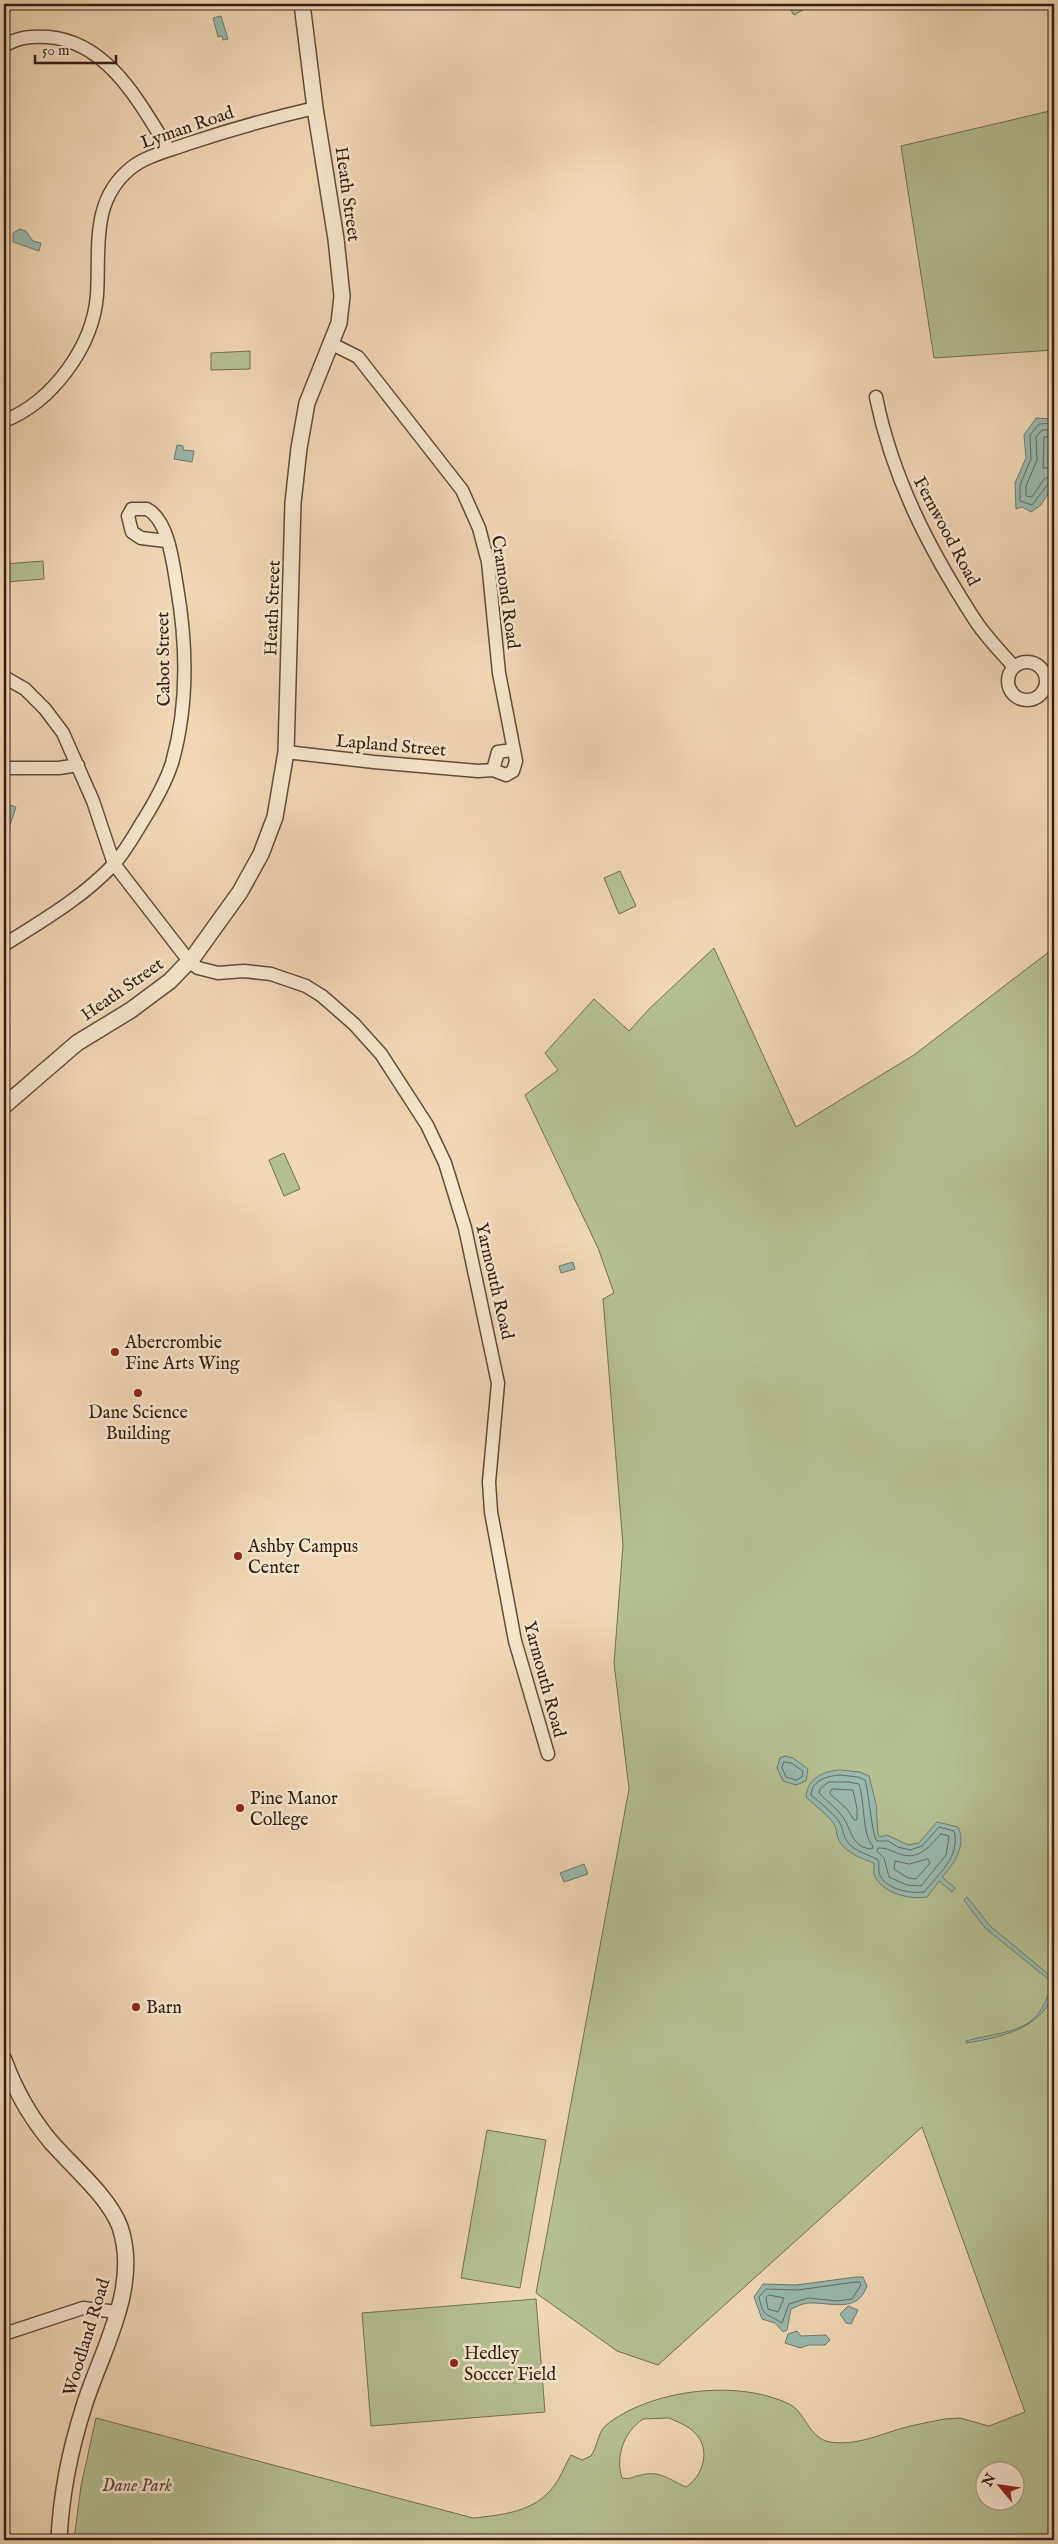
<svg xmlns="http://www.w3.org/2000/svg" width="1058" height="2544" font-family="'IM FELL English',serif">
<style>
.green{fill:#b5c091;stroke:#737052;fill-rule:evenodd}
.water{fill:#9ab9b0;stroke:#707b71}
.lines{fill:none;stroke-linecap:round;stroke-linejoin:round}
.shore{stroke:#666c61;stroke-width:1}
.minor-casing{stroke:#614d3a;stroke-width:15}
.tertiary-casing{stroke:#614d3a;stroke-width:18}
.minor{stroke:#f5e6ce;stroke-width:12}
.tertiary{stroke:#f5e6ce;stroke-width:15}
.poi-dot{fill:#8f2418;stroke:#f5e6ce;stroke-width:2}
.labels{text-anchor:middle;stroke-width:5;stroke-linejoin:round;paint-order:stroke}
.street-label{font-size:18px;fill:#311f12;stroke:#f5e6ce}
.poi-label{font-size:18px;fill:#311f12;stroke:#f5e6ce;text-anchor:start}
.park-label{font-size:18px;font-style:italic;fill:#594f38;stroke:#f5e6ce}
</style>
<rect width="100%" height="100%" fill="#f0d8b4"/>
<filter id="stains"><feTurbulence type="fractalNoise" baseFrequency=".004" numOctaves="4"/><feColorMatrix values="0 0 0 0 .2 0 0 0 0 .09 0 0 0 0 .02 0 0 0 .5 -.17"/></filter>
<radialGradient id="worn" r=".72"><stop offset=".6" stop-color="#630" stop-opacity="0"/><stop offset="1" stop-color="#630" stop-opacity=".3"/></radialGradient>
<path class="green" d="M 787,4 L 813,4 L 794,15 Z
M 1054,110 L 1054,350 L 934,358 L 901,146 Z
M 250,351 L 250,369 L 211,370 L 211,353 Z
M 43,561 L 44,579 L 6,582 L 4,564 Z
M 620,871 L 636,906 L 619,914 L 604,878 Z
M 714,948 L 796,1127 L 914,1055 L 1054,948 L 1054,2540 L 74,2540 L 81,2486 L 96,2418 L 473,2518 C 502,2515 535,2512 554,2486 C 561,2477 565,2465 571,2455 L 582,2460 L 591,2456 C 597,2447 598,2433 605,2426 C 650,2389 738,2379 789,2404 C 806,2412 808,2438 830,2442 C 856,2446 878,2435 903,2428 C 917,2424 931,2422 944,2419 L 960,2418 L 989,2426 L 1025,2412 L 922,2127 L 658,2365 L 617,2351 L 536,2293 L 629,1789 L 614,1663 L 623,1545 L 603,1299 L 614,1293 L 598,1248 L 525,1095 L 558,1070 L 545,1053 L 594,999 L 629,1031 L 650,1008 ZM 669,2418 C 680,2423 692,2427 699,2438 C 710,2454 701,2478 686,2487 C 670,2480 660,2470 641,2475 C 633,2476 631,2480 622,2478 C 615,2456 624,2432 643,2419 ZM 986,2472 L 1016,2472 L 1016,2502 L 986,2502 Z
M 284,1153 L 300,1189 L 284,1196 L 269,1160 Z
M 487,2130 L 546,2140 L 520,2288 L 461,2278 Z
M 536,2299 L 545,2412 L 371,2426 L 362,2313 Z"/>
<path class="water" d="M 221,16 L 228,39 L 223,40 L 222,36 L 218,37 L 213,18 Z
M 20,229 L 26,231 L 33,241 L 41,243 L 39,251 L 13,242 L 13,233 Z
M 1036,418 L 1054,419 L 1054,484 L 1041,505 L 1031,512 L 1022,507 L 1016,509 L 1015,483 L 1026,458 L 1024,435 Z
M 177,445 L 183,446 L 183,450 L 194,451 L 192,462 L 174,459 Z
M 7,804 L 16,807 L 10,825 L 4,823 Z
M 573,1262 L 575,1269 L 561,1273 L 559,1266 Z
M 785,1756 L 793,1758 L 808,1769 L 806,1781 L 796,1785 L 783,1781 L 777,1768 L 780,1758 Z
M 840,1770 L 860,1772 L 869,1776 L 876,1804 L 878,1835 L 880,1837 L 887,1835 L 908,1845 L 919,1843 L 937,1822 L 958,1827 C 967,1844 954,1865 942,1877 L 955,1888 L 952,1892 L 939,1881 L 927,1897 C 909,1900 881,1893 874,1874 C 873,1871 875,1867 874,1863 C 860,1858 841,1851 837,1835 C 836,1830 836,1826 832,1821 C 824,1812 814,1805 806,1797 C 807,1778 824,1771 840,1770 Z
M 584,1864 L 588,1874 L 564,1882 L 560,1873 Z
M 967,1897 L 990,1926 L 1054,1979 C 1054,2026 1004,2037 966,2043 L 966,2041 C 1011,2029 1039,2035 1052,1982 L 985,1928 L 964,1900 Z
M 856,2277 L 863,2277 L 867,2286 C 857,2314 832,2302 809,2303 C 803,2303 796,2307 791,2309 L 787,2330 L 783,2332 L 775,2323 L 762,2319 L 754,2297 L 763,2284 L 796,2285 Z
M 848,2306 L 858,2310 L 851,2324 L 846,2323 L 840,2314 Z
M 797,2331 L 801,2336 L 826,2335 L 830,2340 L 825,2345 L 809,2345 L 800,2348 L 785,2343 L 788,2334 Z
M 1054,2534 L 1054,2537 L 1033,2540 L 1010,2540 Z"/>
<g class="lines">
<path class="shore" d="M 1054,423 L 1039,424 L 1030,435 L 1031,459 L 1020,485 L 1020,501 L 1032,505 L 1048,484 L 1054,482
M 1054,430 L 1042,430 L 1036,437 L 1037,460 L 1026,486 L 1026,496 L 1032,497 L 1044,479 L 1054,475
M 1054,437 L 1044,437 L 1043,468 L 1054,468
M 784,1762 L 791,1763 L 803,1771 L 802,1777 L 796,1780 L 786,1777 L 782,1768 Z
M 840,1775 L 858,1777 L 865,1780 C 869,1792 872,1837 877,1841 L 888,1841 L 898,1847 L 910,1850 L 922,1846 L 939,1827 L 954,1831 C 961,1856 938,1875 924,1892 C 911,1894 882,1889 879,1872 C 878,1867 880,1865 878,1860 C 868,1854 859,1853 850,1845 C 842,1837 844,1828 838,1820 C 831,1811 820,1803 811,1795 C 812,1780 827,1776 840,1775 Z
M 829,1782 L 848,1782 L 859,1784 C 865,1801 862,1836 873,1846 L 872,1849 C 851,1848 852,1829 842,1816 C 836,1807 826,1801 819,1793 L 820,1789 Z
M 832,1789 L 853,1790 L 857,1808 L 857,1820 L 854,1820 L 847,1809 L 830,1794 Z
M 941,1834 L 949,1836 L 946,1855 L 921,1886 L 907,1885 L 889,1877 L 884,1858 L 877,1851 L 878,1848 C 887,1848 889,1850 897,1853 C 919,1862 928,1847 941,1834 Z
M 928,1859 L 930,1863 L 916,1879 L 908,1878 L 894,1869 L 895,1861 L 909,1864 Z
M 856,2282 L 860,2282 L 861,2285 L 852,2299 L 837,2301 L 808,2298 L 789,2304 L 782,2323 C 767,2313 763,2318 759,2297 L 766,2289 L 797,2290 Z
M 769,2295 L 784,2298 L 778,2312 L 768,2309 L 766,2298 Z"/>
<g class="minor-casing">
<path id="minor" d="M 4,46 C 18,37 31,36 48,37 C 109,42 140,104 169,150
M 876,397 C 892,477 929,549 973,617 C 984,635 1000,651 1014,667
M 4,421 C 52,402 93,347 97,295 C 100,249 90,201 131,168 C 146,156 168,151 187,144 C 229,130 271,118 315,108
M1008 681a19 19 0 1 1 38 0a19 19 0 1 1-38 0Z
M 4,677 L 25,689 L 45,709 L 63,733 L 93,801 L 114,864 L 189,961 L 198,968 L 218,973 L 244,971 L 271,974 L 306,986 L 322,996 L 354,1024 L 381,1054 L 427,1125 L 445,1163 L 465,1228 L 498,1383 L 489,1482 L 491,1512 L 515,1641 L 548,1754
M 286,752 L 374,762 L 478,771 L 493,770 L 506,775 L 513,771 L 516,761 L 499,673 L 488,562 L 479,528 L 462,490 L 358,357 L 332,344
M 4,768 L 59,768 L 78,765
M 493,770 L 498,752 L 512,750
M 4,945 C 42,921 82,898 113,865 C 124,853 133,837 141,824 C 153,805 165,785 172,763 C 188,707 187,645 177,587 C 173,564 169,521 147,509 L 132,509 L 128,516 L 132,532 L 141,538 L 166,541
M 4,2334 L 83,2308 L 118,2312"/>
</g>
<g class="tertiary-casing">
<path id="tertiary" d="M 4,1106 L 77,1043 L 131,1010 L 170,981 L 194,956 L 240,892 L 261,854 L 275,817 L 286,752 L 293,503 L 299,448 L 307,403 L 339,323 L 342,296 L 336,239 L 315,108 L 302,4
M 4,2060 C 15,2090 30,2117 51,2142 C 72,2166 109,2197 120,2227 C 140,2286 103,2348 85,2403 C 71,2446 61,2494 59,2540"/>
</g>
<use href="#minor" class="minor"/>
<use href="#tertiary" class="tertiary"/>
</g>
<g class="poi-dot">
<circle cx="115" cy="1352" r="5"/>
<circle cx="138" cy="1393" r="5"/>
<circle cx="238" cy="1556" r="5"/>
<circle cx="240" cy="1808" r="5"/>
<circle cx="136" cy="2007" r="5"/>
<circle cx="454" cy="2363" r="5"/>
</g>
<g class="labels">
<g class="street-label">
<text transform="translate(187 127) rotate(-19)" y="6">Lyman Road</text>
<text transform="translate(348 194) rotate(82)" y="6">Heath Street</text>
<text transform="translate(947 531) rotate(62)" y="6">Fernwood Road</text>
<text transform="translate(506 592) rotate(82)" y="6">Cramond Road</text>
<text transform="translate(272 608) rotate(-88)" y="6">Heath Street</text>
<text transform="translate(163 659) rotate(-91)" y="6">Cabot Street</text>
<text transform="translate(391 745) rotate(5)" y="6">Lapland Street</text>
<text transform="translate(122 989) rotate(-35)" y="6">Heath Street</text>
<text transform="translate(495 1281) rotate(77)" y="6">Yarmouth Road</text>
<text transform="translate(545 1679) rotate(75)" y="6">Yarmouth Road</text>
<text transform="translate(86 2337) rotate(-73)" y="6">Woodland Road</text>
</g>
<g class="poi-label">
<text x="125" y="1348">Abercrombie<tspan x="125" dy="21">Fine Arts Wing</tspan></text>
<text x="138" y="1418" text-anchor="middle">Dane Science<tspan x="138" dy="21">Building</tspan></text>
<text x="248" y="1552">Ashby Campus<tspan x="248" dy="21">Center</tspan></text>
<text x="250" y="1804">Pine Manor<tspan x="250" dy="21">College</tspan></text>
<text x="146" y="2013">Barn</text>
<text x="464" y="2359">Hedley<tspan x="464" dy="21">Soccer Field</tspan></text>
</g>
<g class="park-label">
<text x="137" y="2491">Dane Park</text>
</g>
</g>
<rect width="1058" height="2544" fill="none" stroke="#f0d8b4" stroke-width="20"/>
<rect x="5" y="5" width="1048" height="2534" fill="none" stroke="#311f12" stroke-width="2.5"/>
<rect x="10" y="10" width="1038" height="2524" fill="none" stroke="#311f12"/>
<g transform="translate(1000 2486) rotate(299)"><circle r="24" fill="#f5e6ce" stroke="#a79683"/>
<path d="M0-4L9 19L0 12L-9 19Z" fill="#8f2418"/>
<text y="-8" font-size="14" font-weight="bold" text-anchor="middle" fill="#311f12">N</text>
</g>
<path d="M35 55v8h81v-8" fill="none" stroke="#311f12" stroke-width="2.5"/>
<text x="42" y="55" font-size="15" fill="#311f12" stroke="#f5e6ce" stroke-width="4" paint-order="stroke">50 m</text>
<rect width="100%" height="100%" filter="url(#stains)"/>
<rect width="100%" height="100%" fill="url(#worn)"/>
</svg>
